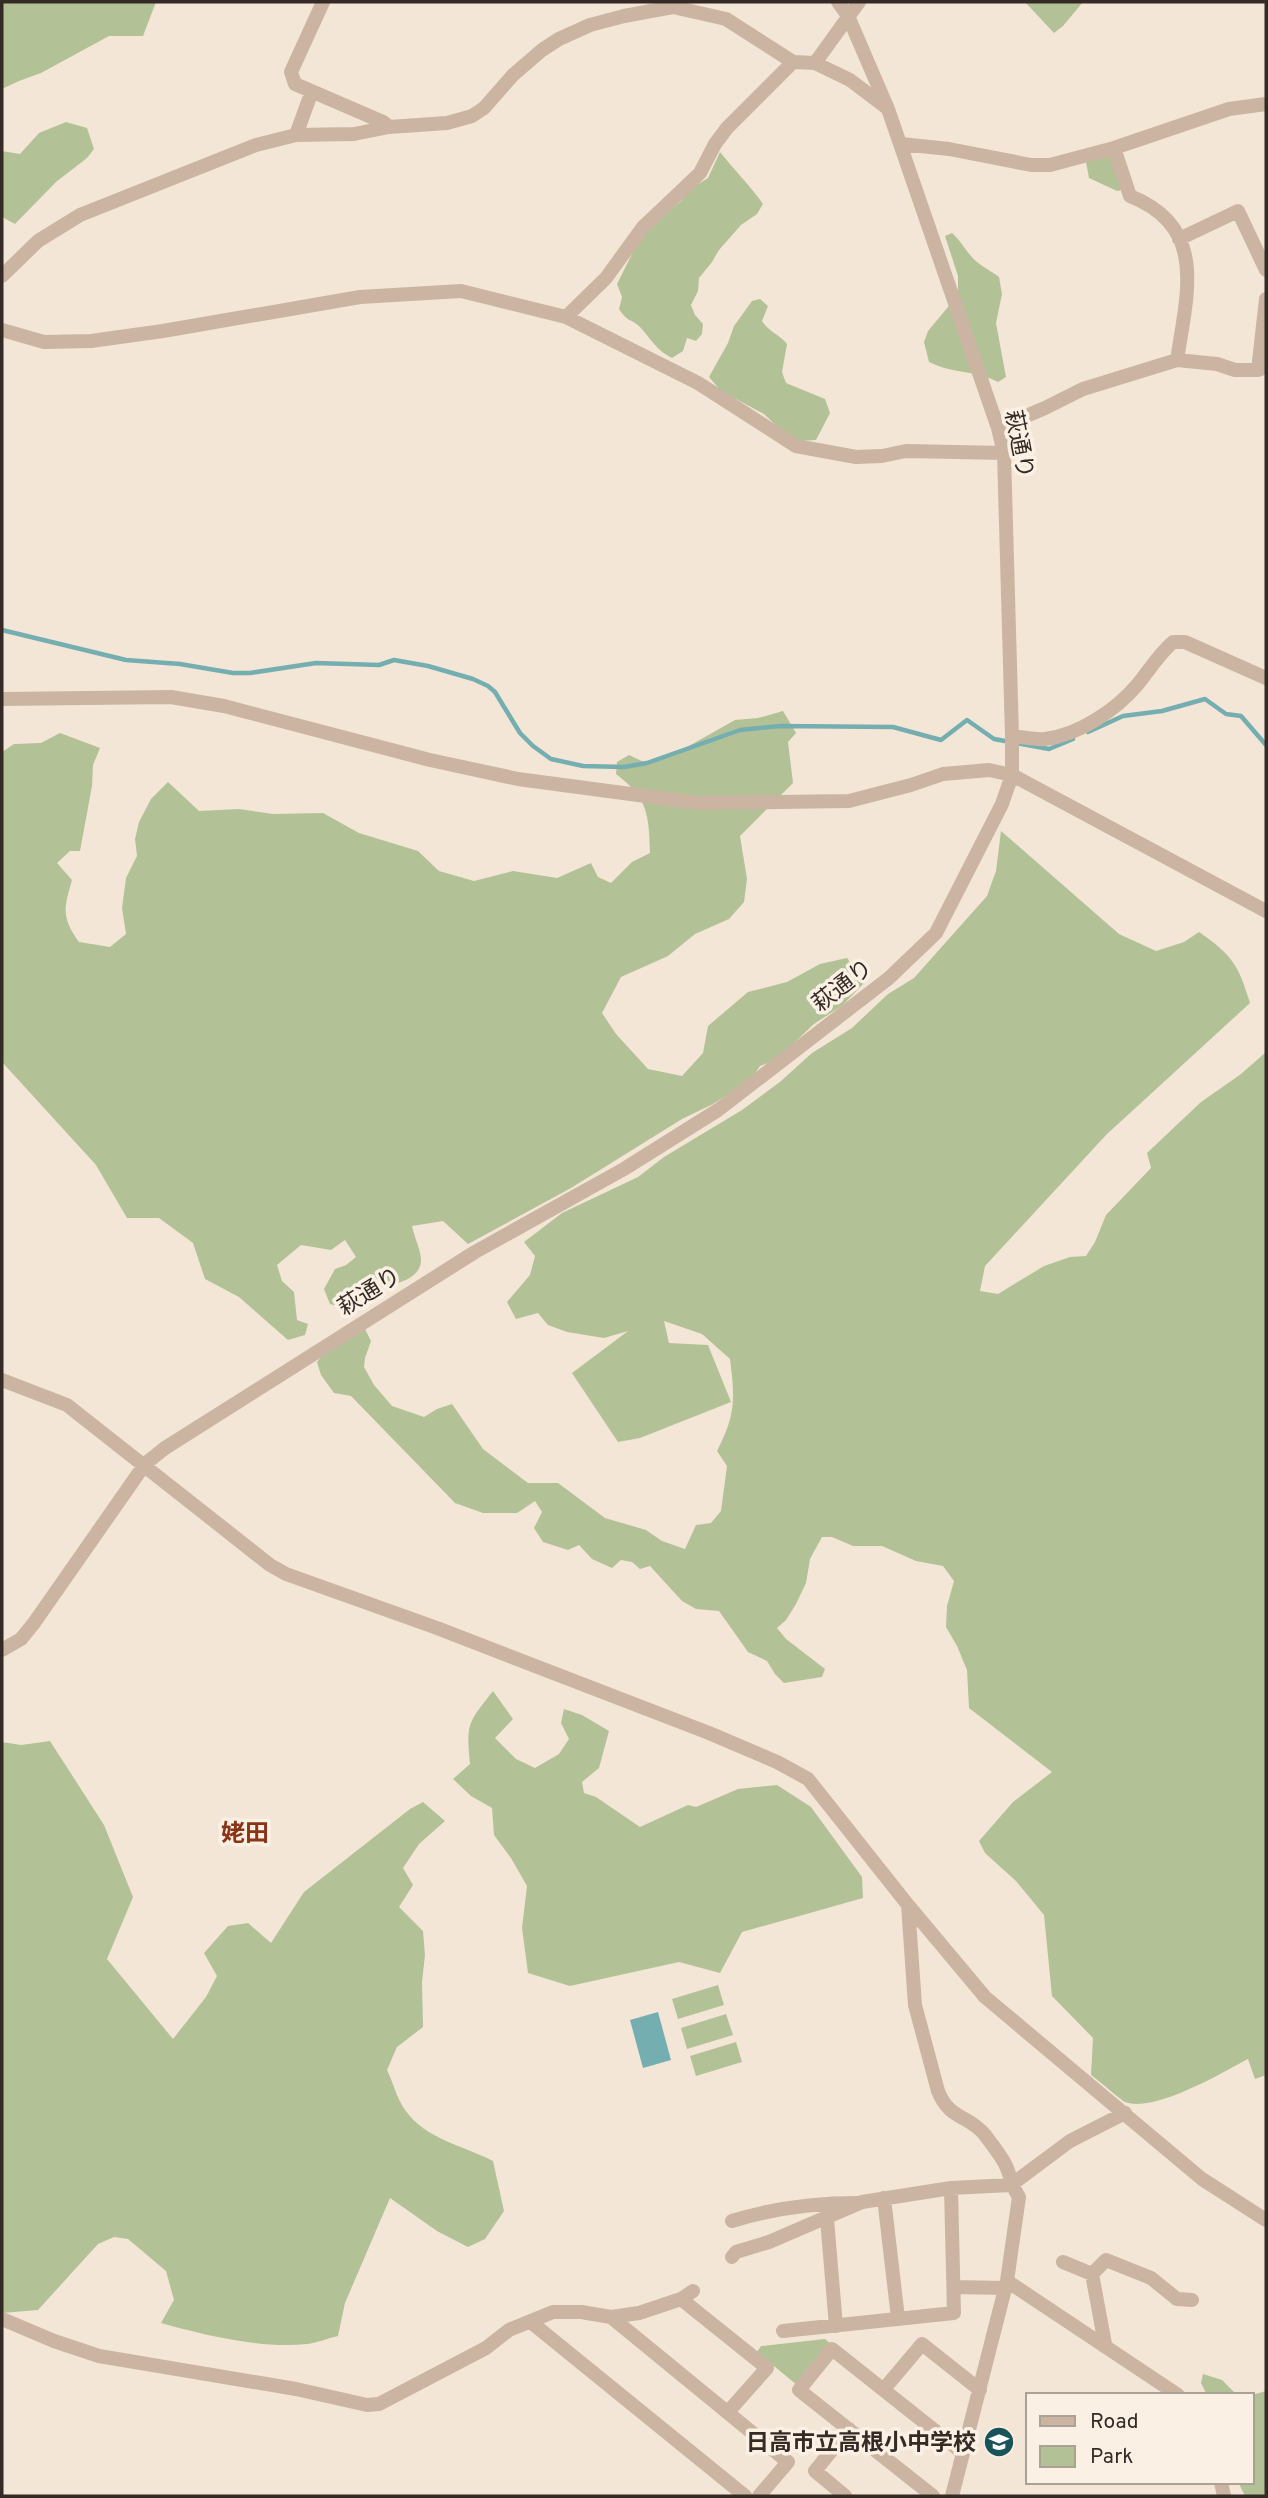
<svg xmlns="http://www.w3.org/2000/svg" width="1268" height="2498" font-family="Overpass,'Noto Sans JP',sans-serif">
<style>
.green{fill:#b3c296}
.water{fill:#74aeb1}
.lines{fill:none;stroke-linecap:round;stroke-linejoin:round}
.stream{stroke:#74aeb1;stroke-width:4.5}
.minor{stroke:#cbb5a2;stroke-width:14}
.labels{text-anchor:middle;stroke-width:7;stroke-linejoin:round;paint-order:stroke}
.street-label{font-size:23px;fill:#352a25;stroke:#faf0e3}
.poi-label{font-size:23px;font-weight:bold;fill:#352a25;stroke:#faf0e3;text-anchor:end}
.neighbourhood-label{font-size:24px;font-weight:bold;fill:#8a3418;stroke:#faf0e3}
</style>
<rect width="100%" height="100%" fill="#f3e6d6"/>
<path class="green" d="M 2,2 L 156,2 L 143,36 L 109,36 L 41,73 L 19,81 L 2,89 Z
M 1025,2 L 1083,2 L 1063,26 L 1054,33 Z
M 66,122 L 87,128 L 94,149 L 87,158 L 56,182 L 15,224 L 2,217 L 2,151 L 20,154 L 39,133 Z
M 720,152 C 734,170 750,185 763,204 L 757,214 L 741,225 L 719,250 L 712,262 L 699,278 L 698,291 L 691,305 L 695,315 L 703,324 L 702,334 L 696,341 L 687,338 L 683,351 L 672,358 C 655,349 652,340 640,327 C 631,318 628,323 619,309 L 622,297 L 617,284 L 636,246 L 652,225 L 680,202 L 690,189 L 708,178 Z
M 1107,156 L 1113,156 L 1122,190 L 1117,191 L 1089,178 L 1086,162 Z
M 952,233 C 960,240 964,248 971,256 C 978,265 990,270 999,277 L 1002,294 L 996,323 L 1006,377 L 998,382 C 976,370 952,374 929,362 L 924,342 L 928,331 L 958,295 L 958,276 L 945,236 Z
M 760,299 L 768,306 L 762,321 C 769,332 779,334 787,344 L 782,372 L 786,383 L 825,399 L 830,413 L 816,440 L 797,441 L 783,432 L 764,414 L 721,391 L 709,377 L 728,343 L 734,326 L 752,301 Z
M 783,711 L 796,733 L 788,742 L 793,783 L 740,836 L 747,879 L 744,902 L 729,919 L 695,934 L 668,956 L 621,977 L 602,1013 L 616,1034 L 648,1069 L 682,1076 L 703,1053 L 708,1026 L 748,992 L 787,982 L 820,964 L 847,958 L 864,983 L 843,1005 L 814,1024 L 776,1060 L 760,1066 L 751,1079 L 713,1104 L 682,1119 L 571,1188 L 468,1244 L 443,1221 L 412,1226 C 414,1236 420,1248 421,1259 C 422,1281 390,1285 373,1290 L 367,1280 L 354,1287 L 342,1307 L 330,1304 L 324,1289 L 335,1269 L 346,1265 L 356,1257 L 345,1240 L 331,1250 L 301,1245 L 277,1265 L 282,1281 L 294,1292 L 297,1320 L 308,1324 L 305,1335 L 288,1340 L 239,1297 L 205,1279 L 193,1243 L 159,1218 L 127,1218 L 96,1165 L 2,1062 L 2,752 L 14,744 L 41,743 L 60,733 L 100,748 L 93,765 L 92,786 L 80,851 L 70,851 L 57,863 L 72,880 C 64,908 61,917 79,942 L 110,947 L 126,934 L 122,908 L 126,878 L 137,856 L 135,839 L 139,822 L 151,799 L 168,782 L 199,811 L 239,809 L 273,814 L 323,813 L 359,833 L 418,851 L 439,871 L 474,881 L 513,871 L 557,878 L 591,863 L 598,877 L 611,883 L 632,862 L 650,853 C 649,815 648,798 616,774 L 617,762 L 629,755 L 648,764 L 680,751 L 735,720 L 758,718 Z
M 1001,831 L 1119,934 L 1156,951 L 1184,942 L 1199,932 C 1233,956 1238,964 1250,1003 L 1106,1135 L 985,1266 L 980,1291 L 998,1294 L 1044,1266 L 1070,1257 L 1086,1256 L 1095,1242 L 1106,1215 L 1151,1168 L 1147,1153 L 1201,1102 L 1241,1074 L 1266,1052 L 1266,2075 L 1255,2079 L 1248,2059 C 1221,2073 1155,2113 1125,2102 C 1121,2100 1097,2079 1091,2075 L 1093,2038 L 1052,1996 L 1044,1915 L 1016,1881 L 985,1853 L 979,1841 L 1013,1802 L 1052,1772 L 969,1708 L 967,1670 L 957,1646 L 946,1627 L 947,1606 L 954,1581 L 943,1566 L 916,1561 L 882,1546 L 853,1546 L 832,1537 L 822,1537 L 810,1559 L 806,1583 L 796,1604 L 786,1620 L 777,1628 L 786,1639 L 825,1669 L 822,1677 L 784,1683 L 775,1674 L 767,1661 L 748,1652 L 719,1611 L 696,1609 L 682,1601 L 650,1566 L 640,1569 L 632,1562 L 621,1560 L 612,1568 L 592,1559 L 579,1545 L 568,1550 L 543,1542 L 534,1528 L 542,1512 L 535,1501 L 517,1513 L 483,1513 L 455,1503 L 351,1396 L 334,1393 L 321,1375 L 317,1362 L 325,1352 L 365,1329 L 371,1341 L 365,1358 L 364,1367 L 374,1385 L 392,1406 L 424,1417 L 437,1409 L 452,1404 L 483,1449 L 528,1483 L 558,1483 L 605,1518 L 646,1530 L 662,1541 L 685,1549 L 696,1525 L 711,1523 L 721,1511 L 727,1466 L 717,1451 C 736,1414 735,1399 730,1359 L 702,1334 L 664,1321 L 669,1343 L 708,1345 L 731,1402 L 640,1438 L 618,1442 L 572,1373 L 628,1331 L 604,1338 L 567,1332 L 548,1325 L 538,1313 L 516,1319 L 507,1302 L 530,1275 L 535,1256 L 524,1242 L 562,1213 L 638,1177 L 664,1157 L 742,1110 L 781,1081 L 812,1053 L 852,1028 L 888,994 L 914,978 L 987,896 L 996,871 Z
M 493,1691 L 513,1719 L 495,1738 L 516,1759 L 535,1768 L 559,1754 L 569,1739 L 561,1723 L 564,1709 L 582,1715 L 609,1731 L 599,1768 L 582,1782 L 584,1793 L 596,1797 L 640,1827 L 688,1805 L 696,1807 L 738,1789 L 777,1785 L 811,1807 L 862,1877 L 863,1898 L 742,1932 L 720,1973 L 679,1962 L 570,1986 L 528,1973 L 522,1928 L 527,1886 L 511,1858 L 494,1835 L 492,1808 L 471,1796 L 453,1779 L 470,1764 C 466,1723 468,1723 493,1691 Z
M 50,1741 L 104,1825 L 133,1897 L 107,1959 L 173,2039 L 206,1997 L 217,1976 L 204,1953 L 228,1926 L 248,1923 L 271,1943 L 304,1892 L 410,1809 L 423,1802 L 445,1821 L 419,1844 L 403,1868 L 413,1885 L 399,1907 L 423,1931 L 425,1955 L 422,1982 L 423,2027 L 397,2047 L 387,2070 C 393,2082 397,2099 405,2110 C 427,2140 462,2145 493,2161 L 504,2211 L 485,2239 L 468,2247 L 437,2231 L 390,2198 L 345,2303 L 338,2336 C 328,2338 317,2343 307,2344 C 261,2349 204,2335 161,2323 L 174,2300 L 166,2271 L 128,2239 L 114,2237 L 98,2244 L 38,2310 L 2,2313 L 2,1742 L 21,1745 Z
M 718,1985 L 724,2005 L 678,2019 L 672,1999 Z
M 726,2014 L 733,2035 L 687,2049 L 681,2028 Z
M 736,2042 L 742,2062 L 696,2076 L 690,2056 Z
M 825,2339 L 831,2344 L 797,2385 L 757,2352 L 761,2346 Z
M 1203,2374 L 1222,2380 L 1237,2395 L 1207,2395 L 1201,2383 Z
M 1266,2391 L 1266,2496 L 1245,2496 L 1238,2482 L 1252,2482 L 1252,2395 Z"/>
<path class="water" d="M 658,2012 L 671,2060 L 643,2068 L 630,2020 Z"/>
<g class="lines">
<path class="stream" d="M 2,630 L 126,660 L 180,664 L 233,673 L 250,673 L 316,663 L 379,665 L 394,660 L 428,666 L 473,679 L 488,686 L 495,692 L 520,733 L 533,746 L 551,759 L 583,766 L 624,767 L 647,763 L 740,730 L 780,726 L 893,727 L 941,740 L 967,720 L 994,739 L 1049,749 L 1073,739
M 1088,732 L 1123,716 L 1162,711 L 1205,699 L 1226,714 L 1241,716 L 1266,745"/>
<path class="minor" d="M 323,2 L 291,72 L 295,84 L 383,122 L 389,127 L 447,123 L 472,116 L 484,108 L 513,75 L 542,50 L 559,39 L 590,25 L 624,16 L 673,7 L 726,19 L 793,62 L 815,63 L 850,80 L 887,108
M 815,63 L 859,2
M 296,135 L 312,91
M 901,144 L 949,149 L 1031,165 L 1050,165 L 1114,148 L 1229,109 L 1266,104
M 1114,148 L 1130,196 C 1208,227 1187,293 1177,360
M 1179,239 L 1238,211 L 1266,270
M 2,276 L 38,241 L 80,215 L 256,145 L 296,135 L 354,134 L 389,127
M 566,317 L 606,278 L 643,227 L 700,173 L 715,144 L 727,128 L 793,62
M 2,330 L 44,342 L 91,341 L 163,331 L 360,297 L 461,291 L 566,317 L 698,383 L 796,446 L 856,457 L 882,456 L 906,451 L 1004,453
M 1258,370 L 1266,299
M 998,428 L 1045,408 L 1083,389 L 1177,360 L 1217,364 L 1235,370 L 1258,370 L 1266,367
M 2,699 L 171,697 L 224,706 L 430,760 L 518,779 L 698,803 L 849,801 L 911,785 L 943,774 L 989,770 L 1012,775 L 1266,911
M 1012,736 C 1023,737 1035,740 1045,739 C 1079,735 1116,710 1138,684 C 1150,669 1159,654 1173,642 L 1185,642 L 1266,678
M 2,1380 L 67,1405 L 270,1565 L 286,1574 L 437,1628 L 709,1733 L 777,1762 L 808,1779 L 908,1905 L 985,1997 L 1202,2179 L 1266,2220
M 2,1650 L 21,1639 L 34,1623 L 145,1464 L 165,1448 L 475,1252 L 624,1169 L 718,1110 L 889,978 L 936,933 L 1002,804 L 1012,775 L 1012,736 L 1004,453 L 998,428 L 888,109 L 848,16 L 838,2
M 908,1905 L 915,2005 L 938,2091 C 950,2121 968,2114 985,2135 C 991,2143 999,2153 1004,2162 C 1011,2174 1010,2184 1019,2197 L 1007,2281 L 952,2496
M 884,2198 L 898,2318
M 827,2219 L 836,2326
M 732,2221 C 774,2208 813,2203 857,2203
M 732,2257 L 736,2252 L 769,2242 L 862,2202 L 951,2188 L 1011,2185 L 1070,2141 L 1125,2113
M 1063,2262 L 1092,2274 L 1105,2344
M 1092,2274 L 1106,2260 L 1151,2278 L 1177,2299 L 1192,2300
M 1007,2281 L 1178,2395
M 954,2287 L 1005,2288
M 681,2299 L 767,2368 L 728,2412
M 611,2317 L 788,2462 L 759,2496
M 2,2319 L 54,2341 L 99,2356 L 296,2389 L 367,2405 L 379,2404 L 486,2348 L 509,2330 L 553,2312 L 581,2312 L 611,2317 L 639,2313 L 681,2299 L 693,2291
M 532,2323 L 745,2496
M 783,2331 L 954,2313 L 951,2188
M 884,2389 L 922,2344 L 980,2390
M 1221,2482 L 1224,2496
M 845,2496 L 815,2471 L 849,2429
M 933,2496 L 799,2390 L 832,2349 L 963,2453"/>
</g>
<defs>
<g id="school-disc" transform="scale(1.575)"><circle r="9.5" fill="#185459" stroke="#faf0e3"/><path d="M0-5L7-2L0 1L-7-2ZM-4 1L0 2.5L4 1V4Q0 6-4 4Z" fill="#fff"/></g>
</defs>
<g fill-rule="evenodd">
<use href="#school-disc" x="999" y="2442"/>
</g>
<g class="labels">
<g class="street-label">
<text transform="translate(1020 444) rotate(79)" y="8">萩通り</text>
<text transform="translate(842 985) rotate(-38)" y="8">萩通り</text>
<text transform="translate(369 1291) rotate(-32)" y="8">萩通り</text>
</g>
<g class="poi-label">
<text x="976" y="2450">日高市立高根小中学校</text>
</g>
<g class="neighbourhood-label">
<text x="245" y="1841">姥田</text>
</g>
</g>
<rect width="1268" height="2498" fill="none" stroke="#352a25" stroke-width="7"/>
<rect x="1026" y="2393" width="228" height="91" fill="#faf0e3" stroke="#aba197" stroke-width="2"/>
<rect x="1040" y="2416" width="35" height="10" fill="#cbb5a2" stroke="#aba197" stroke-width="2"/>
<text x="1090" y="2428" font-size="21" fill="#352a25">Road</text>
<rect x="1040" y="2446" width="35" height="21" fill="#b3c296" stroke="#aba197" stroke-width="2"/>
<text x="1090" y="2463" font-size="21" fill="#352a25">Park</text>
</svg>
